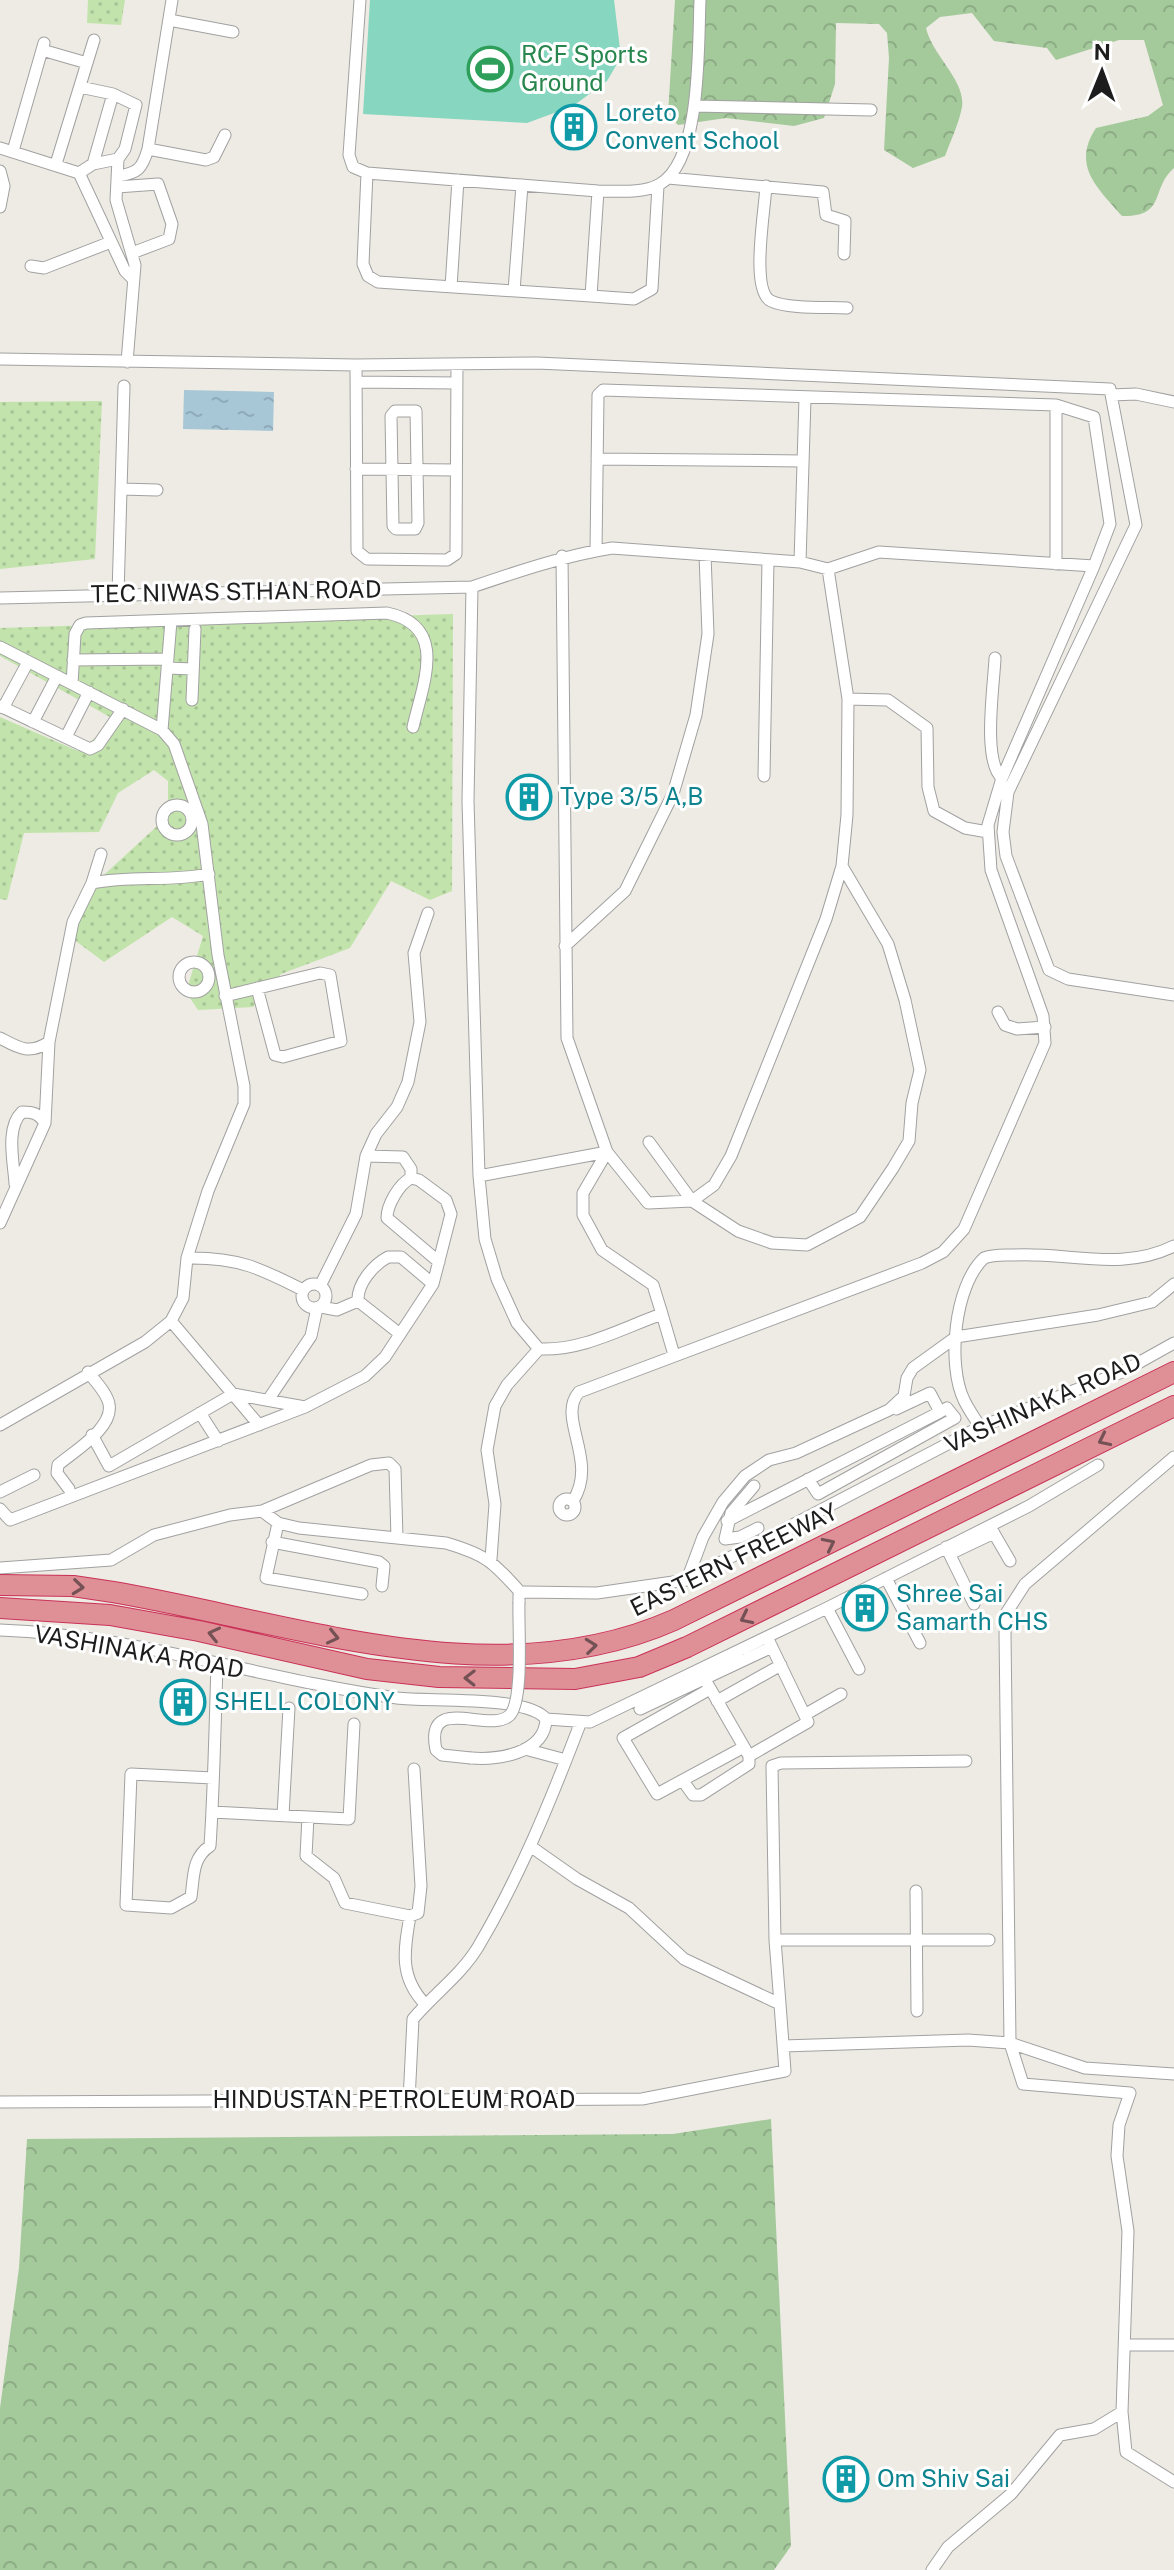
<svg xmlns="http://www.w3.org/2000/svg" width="1174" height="2570" font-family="'Public Sans',sans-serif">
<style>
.grass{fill:url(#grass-dots)}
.forest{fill:url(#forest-crowns)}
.pitch{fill:#87d6c0}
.water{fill:url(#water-ripples)}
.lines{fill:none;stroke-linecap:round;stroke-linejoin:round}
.street-casing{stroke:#a1a1a1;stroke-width:13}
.highway-casing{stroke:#ca3156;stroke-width:22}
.street{stroke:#fff;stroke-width:11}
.highway{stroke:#df9097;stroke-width:20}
.street-bridge-casing{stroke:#a1a1a1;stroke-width:13;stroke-linecap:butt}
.street-bridge{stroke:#fff;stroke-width:11}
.oneway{stroke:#745154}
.labels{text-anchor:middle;stroke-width:6;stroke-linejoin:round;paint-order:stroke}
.leisure-label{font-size:24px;fill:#27864d;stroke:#fff;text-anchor:start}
.culture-label{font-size:24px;fill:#0d838f;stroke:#fff;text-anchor:start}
.street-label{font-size:24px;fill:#1d1d1d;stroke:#fff}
</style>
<defs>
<pattern id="grass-dots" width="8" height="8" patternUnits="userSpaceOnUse" patternTransform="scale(2)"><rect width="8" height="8" fill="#c2e4ac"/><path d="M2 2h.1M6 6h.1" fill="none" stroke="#a6c394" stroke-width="1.8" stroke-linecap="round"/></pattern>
<pattern id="forest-crowns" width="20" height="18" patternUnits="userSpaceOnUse" patternTransform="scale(2)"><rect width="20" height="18" fill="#a4c99b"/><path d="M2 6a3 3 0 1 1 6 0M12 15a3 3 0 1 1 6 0" fill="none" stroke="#8dac85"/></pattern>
<pattern id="water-ripples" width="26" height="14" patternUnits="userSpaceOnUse" patternTransform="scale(2)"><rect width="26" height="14" fill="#a7c7d7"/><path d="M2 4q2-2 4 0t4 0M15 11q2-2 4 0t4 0" fill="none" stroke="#8faab8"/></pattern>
</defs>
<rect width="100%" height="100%" fill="#edebe3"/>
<path class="grass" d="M 88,0 L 125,0 L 121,25 L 87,23 Z
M 102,401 L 95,559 L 0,569 L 0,402 Z
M 453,614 L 452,891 L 430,900 L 391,881 L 350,948 L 281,974 L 253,1007 L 198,1010 L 186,992 L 203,936 L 172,917 L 104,962 L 73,939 L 80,897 L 168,816 L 168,781 L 154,770 L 118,793 L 99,832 L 24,833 L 7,900 L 0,899 L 0,717 L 78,751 L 117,721 L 0,656 L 0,628 Z"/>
<path class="forest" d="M 675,0 L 1174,0 L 1174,168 C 1150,189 1167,217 1122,216 C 1098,188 1071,166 1096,128 L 1148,116 L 1163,105 L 1144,40 L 1119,40 L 1056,60 L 1047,48 L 994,41 L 972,13 L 940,17 L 926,28 C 932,55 966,81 962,107 C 959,123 951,140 945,156 L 913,168 L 884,150 L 889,58 L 887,33 L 879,24 L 836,23 L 835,84 L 824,118 L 794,126 L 726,118 L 678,125 L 668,114 Z
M 771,2119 L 791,2546 L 774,2570 L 0,2570 L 0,2408 L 19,2268 L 27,2139 L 673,2134 Z"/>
<path class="pitch" d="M 370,0 L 614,0 L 621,57 L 607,81 L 573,106 L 527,123 L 363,114 Z"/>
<path class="water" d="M 184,390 L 274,392 L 273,431 L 183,429 Z"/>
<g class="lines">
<g class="street-casing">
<path id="street" d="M 360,0 L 349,155 L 353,167 L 367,173 L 598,191 C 618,191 643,194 660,184 C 702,160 698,44 700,0
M 169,20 L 233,32
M 42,50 L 87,63
M 80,87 L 113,94 L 93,164
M 113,94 L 136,105 L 125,149 L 118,159
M 694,106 L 871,110
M 0,148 L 79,173 L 93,164 L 118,159 L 116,200 L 135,265 L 127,362
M 148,149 L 172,0
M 13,151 L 44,43
M 56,164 L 94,40
M 0,171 L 4,186 L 0,207
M 79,173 L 125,271 L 132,278
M 367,173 L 363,264 L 368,276 L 378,282 L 591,296 L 598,191
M 118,176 C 138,173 142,169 148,149 L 206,160 L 214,157 L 225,135
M 668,178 L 823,192 L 826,215 L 845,221 L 844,254
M 766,186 C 765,209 750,291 771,301 C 787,309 828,307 847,308
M 117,187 L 158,184 L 172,224 L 169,239 L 132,253
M 31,266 L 44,268 L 111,242
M 451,287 L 458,180
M 514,291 L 522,185
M 591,296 L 634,299 L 652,289 L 658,186
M 0,359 L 356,365 L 537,363 L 1110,389 L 1136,525 L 1008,792 L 1003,832 L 1006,856 L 1049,970 L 1068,979 L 1174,995
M 356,365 L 357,551 L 367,559 L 447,560 L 456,554 L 457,364
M 356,382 L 457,383
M 1112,395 L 1136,394 L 1174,402
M 1056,405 L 1056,564
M 416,411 L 418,523 L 415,529 L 396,529 L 393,526 L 391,416 L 395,411 Z
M 597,459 L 803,461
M 356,469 L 456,470
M 121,489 L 157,490
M 596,551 L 598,395 L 603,390 L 1056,405 L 1094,417 L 1110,524 L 1094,566 L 879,552 L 828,569 L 800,562 L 612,548 C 563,556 519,571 472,587 L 468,801 L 479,1176 L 485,1239 L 497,1279 L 517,1323 L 539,1349 C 583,1351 622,1328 662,1314 L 674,1355
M 562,556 L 567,1038 L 607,1152 L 648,1203 L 692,1201 L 738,1231 L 772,1243 L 807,1245 L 860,1217 L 893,1168 L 909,1141 L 912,1103 L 920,1070 L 905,1000 L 888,944 L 842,866
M 800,562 L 805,398
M 118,595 L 124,386
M 0,598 L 472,587
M 0,647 L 162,730 L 174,744 L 202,824 L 218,955 L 244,1086 L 244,1104 L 208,1191 L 187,1258 L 183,1298 L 171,1321 L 145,1342 L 0,1425
M 995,658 C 994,685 982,761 1002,778
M 73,660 L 168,659
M 167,668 L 193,669
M 72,684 L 75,634 L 80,625 L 86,623 L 387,613 C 449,626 423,683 413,727
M 848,699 L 888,700 L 927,728 L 928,787 L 934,811 L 965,828 L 988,832
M 192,700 L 195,629
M 0,706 L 90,749 L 98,745 L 123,709
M 3,708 L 28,662
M 33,722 L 57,676
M 162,730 L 171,621
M 66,737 L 89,692
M 764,776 L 768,560
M162 820a15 15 0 1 1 30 0a15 15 0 1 1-30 0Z
M 92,883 L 101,854
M 565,946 L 625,891 L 673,794 L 696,715 L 708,634 L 705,555
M179 977a15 15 0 1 1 30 0a15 15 0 1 1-30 0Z
M 225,996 L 320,973 L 330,975 L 341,1041 L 283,1057 L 275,1055 L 257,988
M 998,1012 L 1005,1025 L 1017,1029 L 1045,1027
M 0,1038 C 19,1048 29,1055 49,1042
M 649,1142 L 692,1201 L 714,1185 L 731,1156 L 826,919 L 842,866 L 847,815 L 848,699 L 828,569
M 607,1152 L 583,1193 L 583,1215 L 602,1250 L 653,1285 L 662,1314
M 366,1156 L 403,1157 L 411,1169 L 411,1178
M 479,1176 L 607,1152
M 15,1184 C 14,1163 5,1128 22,1112 C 33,1112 38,1113 45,1123
M 0,1223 L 45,1123 L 49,1042 L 73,922 L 92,883 C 131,875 170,882 209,874
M 187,1258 C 237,1257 260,1268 303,1290
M302 1296a12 12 0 1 1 24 0a12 12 0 1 1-24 0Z
M 320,1286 L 356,1214 L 366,1156 L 376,1134 L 397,1107 L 408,1082 L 420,1022 L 414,953 L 428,913
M 321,1307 L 337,1310 L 358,1301
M 171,1321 L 259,1425
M 400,1334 L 358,1301 C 357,1284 373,1265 388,1257 L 401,1257 L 433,1284
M 268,1400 L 311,1336 L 317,1308
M 896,1409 L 930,1393 L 940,1412
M 200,1413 L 218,1441
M 980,1427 C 975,1418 968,1409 964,1400 C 947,1365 954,1286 984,1258 C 993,1254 1004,1255 1014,1255 C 1069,1252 1122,1272 1174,1246
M 92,1435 L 109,1466 L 233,1394 L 305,1407
M 754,1486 L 731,1513 L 725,1539 L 740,1537 L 758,1528
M 69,1489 L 57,1473 L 58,1465 C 74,1451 114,1428 109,1404 C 107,1393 95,1381 88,1372
M 0,1492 L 34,1475
M559 1507a8 8 0 1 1 16 0a8 8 0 1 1-16 0Z
M 573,1501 C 599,1460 556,1418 579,1392 L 922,1263 L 943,1252 L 964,1229 L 1045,1043 L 1043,1016 L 991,870 L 988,825 L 1002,778 L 1094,566
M 0,1509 L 10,1520 L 305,1407 L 365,1376 L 385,1357 L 433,1284 L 451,1214 L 446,1200 L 419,1180 L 411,1178 C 399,1184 387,1205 387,1218 L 439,1262
M 262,1511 L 371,1465 L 389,1463 L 395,1469 L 397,1538
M 727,1521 L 940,1412 L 947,1408 L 955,1418 L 818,1494 L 808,1479
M 278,1523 L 266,1578 L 362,1594
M 992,1530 L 1010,1561
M 272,1542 L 379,1562 L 384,1566 L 382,1586
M 946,1547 L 974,1604
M 954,1552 L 994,1533
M 491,1559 L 495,1504 L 487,1450 L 495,1406 L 507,1385 L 539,1349
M 0,1568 L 111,1560 L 154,1535 L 230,1515 L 262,1511 L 278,1523 L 299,1528 L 446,1543 C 487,1555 493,1562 521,1593
M 886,1578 L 920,1643
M 687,1580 L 703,1537 L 723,1502 L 745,1476 L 769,1460 L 796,1453 L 889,1410 L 904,1396 L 907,1378 L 913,1368 L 956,1337 L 1098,1315 L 1152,1302 L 1174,1284
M 519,1602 L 519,1595 L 524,1592 L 597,1593 L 687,1580 L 980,1427 L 1122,1372 L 1174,1343
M 827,1608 L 859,1669
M 0,1630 C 134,1635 265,1680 397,1698 C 429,1702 527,1695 546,1719 C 545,1754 497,1760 471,1758
M 707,1683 L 744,1747
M 710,1689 L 623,1738 L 657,1794 L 744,1747 L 749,1756 L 808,1722 L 767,1637
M 717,1701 L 781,1665
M 640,1709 L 772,1647
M 806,1714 L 841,1694
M 546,1719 L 590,1722 L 827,1608 L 1029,1506 L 1098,1465
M 525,1749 L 566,1760
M 213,1778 L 131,1774 L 126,1905 L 171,1908 L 191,1897 C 194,1876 192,1858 210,1846 C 214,1786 215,1725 217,1665
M 683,1781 L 693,1795 L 701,1795 L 749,1764 L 749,1756
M 212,1812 L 349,1819 L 354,1724
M 283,1815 L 289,1708
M 308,1817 L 306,1856 L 334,1878 L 345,1903 L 410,1916 C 404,1950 399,1977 425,2004
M 916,1891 L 917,2011
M 410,1916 L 418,1913 L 421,1886 L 414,1769
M 775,1940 L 989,1940
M 780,2004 L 775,1940 L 772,1766 L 781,1763 L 966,1761
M 783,2046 L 968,2040 L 1010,2043 L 1085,2068 L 1174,2074
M 409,2101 L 413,2019 C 434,1994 461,1975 478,1947 C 520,1876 551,1800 580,1724
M 0,2102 L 642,2099 L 785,2071 L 780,2004 L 684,1959 L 629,1908 L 577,1879 L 530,1846
M 1125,2345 L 1174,2345
M 1122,2412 L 1126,2452 L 1174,2482
M 932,2570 L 948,2547 L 1011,2494 L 1060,2435 L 1094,2429 L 1122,2412 L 1128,2231 L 1117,2156 L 1119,2125 L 1130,2093 L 1023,2084 L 1010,2043 L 1005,1633 L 1007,1612 L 1025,1584 L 1174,1457"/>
</g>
<g class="highway-casing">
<path id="highway" d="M 0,1585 L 73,1586 L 113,1592 C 294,1623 496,1699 674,1620 L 1174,1372
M 0,1608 L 110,1615 L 199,1631 L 367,1669 L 439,1677 L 575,1679 L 639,1667 L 687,1647 L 1174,1406"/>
</g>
<use href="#street" class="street"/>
<use href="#highway" class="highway"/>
<g class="street-bridge-casing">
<path id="street-bridge" d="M 471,1758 L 442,1755 L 436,1750 C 424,1692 490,1735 510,1715 C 524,1699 518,1625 519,1602"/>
</g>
<use href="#street-bridge" class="street-bridge"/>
</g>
<defs><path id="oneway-chevron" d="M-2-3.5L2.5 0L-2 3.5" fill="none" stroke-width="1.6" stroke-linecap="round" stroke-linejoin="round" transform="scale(2)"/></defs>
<g class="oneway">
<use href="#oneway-chevron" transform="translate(1104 1440) rotate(154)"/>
<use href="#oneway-chevron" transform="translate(829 1544) rotate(-26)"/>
<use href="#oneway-chevron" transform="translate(78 1587) rotate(6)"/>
<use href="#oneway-chevron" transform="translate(746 1618) rotate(154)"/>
<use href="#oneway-chevron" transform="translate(214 1634) rotate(-167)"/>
<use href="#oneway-chevron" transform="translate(333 1637) rotate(13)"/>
<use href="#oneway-chevron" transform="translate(591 1646) rotate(-6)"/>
<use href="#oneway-chevron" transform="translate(470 1678) rotate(-179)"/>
</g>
<defs>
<g id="stadium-ring" transform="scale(2.3)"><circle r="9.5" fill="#fff" stroke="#2e9e5b" stroke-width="1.5"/><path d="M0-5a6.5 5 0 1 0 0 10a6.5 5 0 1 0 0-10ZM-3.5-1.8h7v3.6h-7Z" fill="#2e9e5b"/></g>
<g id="building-ring" transform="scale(2.3)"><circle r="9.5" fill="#fff" stroke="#0f9aa8" stroke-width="1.5"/><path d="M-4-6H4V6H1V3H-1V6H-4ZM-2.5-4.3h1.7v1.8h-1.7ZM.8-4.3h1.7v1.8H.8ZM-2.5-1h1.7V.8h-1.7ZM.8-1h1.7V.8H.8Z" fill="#0f9aa8"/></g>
</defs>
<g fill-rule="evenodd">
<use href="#stadium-ring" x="490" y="69"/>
<use href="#building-ring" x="574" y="127"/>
<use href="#building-ring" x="529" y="797"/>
<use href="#building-ring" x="865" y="1608"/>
<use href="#building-ring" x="183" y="1702"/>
<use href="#building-ring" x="846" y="2479"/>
</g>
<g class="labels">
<g class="leisure-label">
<text x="521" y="63">RCF Sports<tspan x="521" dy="28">Ground</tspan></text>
</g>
<g class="culture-label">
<text x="605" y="121">Loreto<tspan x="605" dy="28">Convent School</tspan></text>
<text x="560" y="805">Type 3/5 A,B</text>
<text x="896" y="1602">Shree Sai<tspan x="896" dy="28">Samarth CHS</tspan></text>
<text x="214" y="1710">SHELL COLONY</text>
<text x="877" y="2487">Om Shiv Sai</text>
</g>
<g class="street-label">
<text transform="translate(236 592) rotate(-1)" y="8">TEC NIWAS STHAN ROAD</text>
<text transform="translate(1043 1403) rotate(-24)" y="8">VASHINAKA ROAD</text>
<text transform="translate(734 1560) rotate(-26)" y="8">EASTERN FREEWAY</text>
<text transform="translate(139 1652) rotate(10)" y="8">VASHINAKA ROAD</text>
<text x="394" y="2108">HINDUSTAN PETROLEUM ROAD</text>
</g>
</g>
<g transform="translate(1102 72) rotate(1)" stroke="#ffffff" stroke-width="6" paint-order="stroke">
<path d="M0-6L14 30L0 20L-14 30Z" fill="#1d1d1d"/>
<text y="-12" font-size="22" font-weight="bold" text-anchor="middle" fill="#1d1d1d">N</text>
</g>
</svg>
